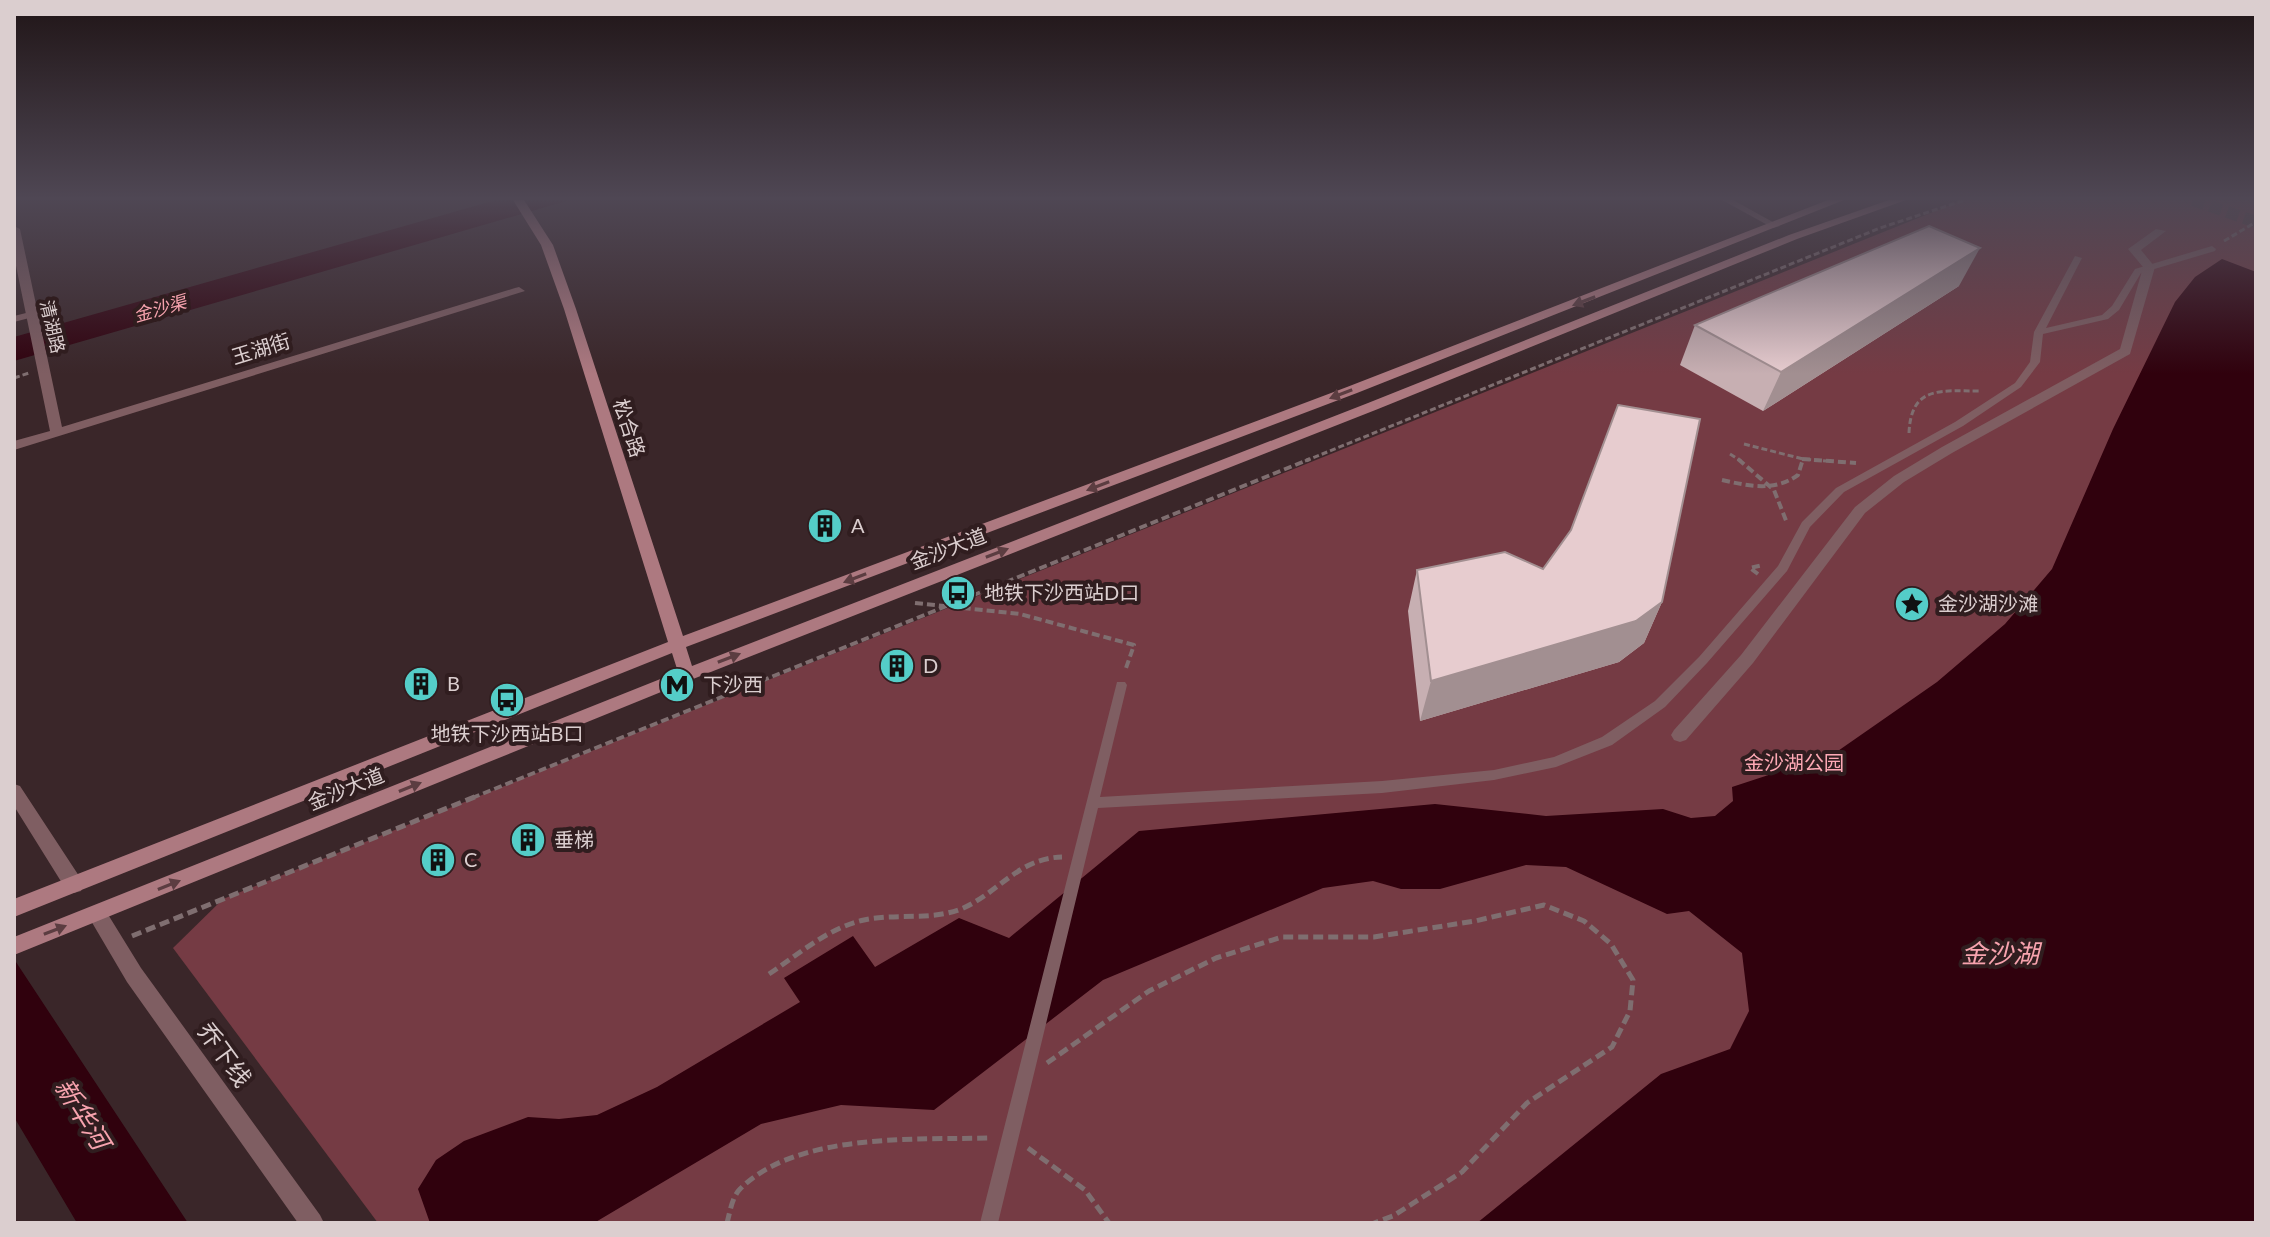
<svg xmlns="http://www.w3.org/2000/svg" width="2270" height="1237" font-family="Lato,'Noto Sans SC',sans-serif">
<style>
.green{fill:#753b44}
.water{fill:#30010d}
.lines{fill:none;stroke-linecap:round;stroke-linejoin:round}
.secondary-tunnel{stroke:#523f42;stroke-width:12;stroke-dasharray:12 6;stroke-linecap:butt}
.path-far2{stroke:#7f6e70;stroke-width:3;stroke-dasharray:6 3;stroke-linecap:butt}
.path-far1{stroke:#7f6e70;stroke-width:4;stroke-dasharray:8 4;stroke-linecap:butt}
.path{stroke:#7f6e70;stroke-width:5;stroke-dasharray:10 5;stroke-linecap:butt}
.lane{fill:#7f5e62;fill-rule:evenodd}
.street{fill:#7f5e62;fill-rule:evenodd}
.secondary{fill:#ad7980;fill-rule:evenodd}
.wall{fill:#c7afb2}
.shaded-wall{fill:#a28f91}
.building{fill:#e7cccf;stroke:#a28f91;stroke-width:2}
.oneway{fill:#5c3d41}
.labels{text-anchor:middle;stroke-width:8;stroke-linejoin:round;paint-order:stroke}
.far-water-label{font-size:18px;font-style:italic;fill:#f7a3ae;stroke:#301d1f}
.far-street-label{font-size:18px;fill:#dbcecf;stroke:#301d1f}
.street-label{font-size:20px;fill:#dbcecf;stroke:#301d1f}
.poi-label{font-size:20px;fill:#dbcecf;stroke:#301d1f;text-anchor:start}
.park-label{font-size:20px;fill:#fea9b5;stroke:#301d1f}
.near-street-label{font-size:24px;fill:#dbcecf;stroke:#301d1f}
.near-water-label{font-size:26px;font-style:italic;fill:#f7a3ae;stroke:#301d1f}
</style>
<rect width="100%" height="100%" fill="#3a2629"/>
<path class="green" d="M 1963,200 L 2256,200 L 2256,1223 L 378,1223 L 173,948 L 223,899 Z"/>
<path class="water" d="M 496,200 L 570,200 L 14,361 L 14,337 Z
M 2222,259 L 2256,272 L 2256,1223 L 1477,1223 L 1661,1074 L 1730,1049 L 1749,1011 L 1742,953 L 1689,911 L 1667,914 L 1566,867 L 1526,865 L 1440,889 L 1401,889 L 1373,881 L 1323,888 L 1103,980 L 934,1110 L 841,1105 L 761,1124 L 594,1223 L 430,1223 L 418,1189 L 436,1160 L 464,1141 L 528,1117 L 559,1119 L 597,1115 L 657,1087 L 800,1002 L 784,978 L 853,936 L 875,967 L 959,918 L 1009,938 L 1139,831 L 1435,804 L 1546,816 L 1663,809 L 1691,818 L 1715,816 L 1733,801 L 1732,787 L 1835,753 L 1937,682 L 2005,624 L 2052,569 L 2113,429 L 2175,302 L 2195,277 Z
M 14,959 L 188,1223 L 77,1223 L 14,1117 Z"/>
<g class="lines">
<path class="secondary-tunnel" d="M 2193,200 L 2256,222"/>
<path class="path-far2" d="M 2224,241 L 2256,222
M 14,378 L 29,373
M 1909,433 C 1911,385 1941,391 1981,391
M 1744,444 L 1803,459 L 1826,461
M 1730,454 L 1741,461
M 1305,461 L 1880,228 L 1965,200"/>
<path class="path-far1" d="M 1738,459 L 1774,490 L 1787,523
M 1802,459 L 1856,463
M 1722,480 C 1749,486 1774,492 1798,475 L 1803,459
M 1758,574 L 1750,568 L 1763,565
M 915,603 L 1020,614 L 1134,645 L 1125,671
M 472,798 L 1310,459"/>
<path class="path" d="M 132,936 L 477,796
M 769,974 C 799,954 828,928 864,920 C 896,913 930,921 961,909 C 999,893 1018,858 1062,857
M 1047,1063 L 1149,991 L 1216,958 L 1282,937 L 1374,937 L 1475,921 L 1544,905 L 1584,921 L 1611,944 L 1633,980 L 1630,1011 L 1612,1047 L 1527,1103 L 1462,1172 L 1393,1216 L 1374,1223
M 1028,1148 L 1085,1190 L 1109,1223
M 727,1223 C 730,1212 732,1197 740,1189 C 797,1132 916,1140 990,1138"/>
<path class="lane" d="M 1722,200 L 1733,200 L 1780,226 L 1773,228 Z
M 2212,246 L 2216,249 L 2215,251 L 2141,273 L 2119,310 L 2108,319 L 2043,334 L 2040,362 L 2021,387 L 1963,426 L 1844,492 L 1810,527 L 1787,571 L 1707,663 L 1665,707 L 1612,745 L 1556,767 L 1494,780 L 1382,793 L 1098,808 L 998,1223 L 980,1223 L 1117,682 L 1125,682 L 1127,685 L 1100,797 L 1382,781 L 1494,770 L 1554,757 L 1602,737 L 1655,701 L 1699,657 L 1778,566 L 1802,522 L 1836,488 L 1955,422 L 2015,383 L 2030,362 L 2034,332 L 2075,256 L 2082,258 L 2046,328 L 2102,315 L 2112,306 L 2135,269 Z
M 30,312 L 33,313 L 33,317 L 14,322 L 14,316 Z"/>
<path class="street" d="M 14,226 L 20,229 L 62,427 L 515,288 L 519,287 L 525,291 L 14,450 L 14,441 L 50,431 L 14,256 Z
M 2156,229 L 2166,231 L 2141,250 L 2155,267 L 2130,354 L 1952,453 L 1904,482 L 1865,513 L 1753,663 L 1686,740 L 1680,742 L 1674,740 L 1671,735 L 1674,730 L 1741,655 L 1855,507 L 1894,476 L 1942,447 L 2120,349 L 2143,267 L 2128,249 Z
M 14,784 L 20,786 L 81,879 L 84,885 L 81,891 L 74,893 L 67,891 L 14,806 Z
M 97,905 L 104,908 L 141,968 L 320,1215 L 324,1223 L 298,1223 L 127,982 L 87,914 L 90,908 Z"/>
<path class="secondary" d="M 513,200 L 524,200 L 553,245 L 576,309 L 683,636 L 1347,387 L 1828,200 L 1844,200 L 1357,393 L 686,647 L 692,666 L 1368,403 L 1789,235 L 1889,200 L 1906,200 L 1797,239 L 1378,409 L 693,679 L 14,955 L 14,937 L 678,672 L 672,653 L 14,917 L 14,899 L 668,642 L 564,309 L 541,245 Z"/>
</g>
<path class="wall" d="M 1959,286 L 1763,411 L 1680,365 L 1695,325 Z
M 1543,569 L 1662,602 L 1644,643 L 1619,662 L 1420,721 L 1408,611 L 1417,570 Z"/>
<path class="shaded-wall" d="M 1980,248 L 1959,286 L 1763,411 L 1781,372 Z
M 1662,602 L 1644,643 L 1619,662 L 1420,721 L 1431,681 Z"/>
<path class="building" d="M 1929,226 L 1980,248 L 1781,372 L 1695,325 Z
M 1618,405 L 1700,419 L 1662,602 L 1636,621 L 1431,681 L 1417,570 L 1505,552 L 1543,569 L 1571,530 Z"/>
<defs><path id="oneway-solid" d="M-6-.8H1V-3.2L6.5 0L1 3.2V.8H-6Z" transform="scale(2)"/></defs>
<g class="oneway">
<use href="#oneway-solid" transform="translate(1584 301) rotate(159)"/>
<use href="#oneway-solid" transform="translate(1341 394) rotate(159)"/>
<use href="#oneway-solid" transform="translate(1098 486) rotate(159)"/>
<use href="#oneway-solid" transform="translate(997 553) rotate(-21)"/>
<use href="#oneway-solid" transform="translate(855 578) rotate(159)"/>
<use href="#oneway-solid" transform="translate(729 658) rotate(-21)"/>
<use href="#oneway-solid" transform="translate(410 787) rotate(-22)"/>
<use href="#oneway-solid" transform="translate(169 885) rotate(-22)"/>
<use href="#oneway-solid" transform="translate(55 930) rotate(-21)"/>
</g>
<linearGradient id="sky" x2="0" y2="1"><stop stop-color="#201517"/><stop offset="0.53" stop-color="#4f4754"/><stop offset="1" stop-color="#4f4754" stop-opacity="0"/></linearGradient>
<rect width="2270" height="374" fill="url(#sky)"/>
<defs>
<g id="building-disc" transform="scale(1.8)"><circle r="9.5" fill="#54cdc8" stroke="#301d1f"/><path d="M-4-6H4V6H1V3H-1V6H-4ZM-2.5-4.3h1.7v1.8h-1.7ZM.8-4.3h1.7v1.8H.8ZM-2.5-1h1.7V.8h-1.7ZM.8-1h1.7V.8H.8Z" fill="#111"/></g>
<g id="bus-disc" transform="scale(1.8)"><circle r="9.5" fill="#54cdc8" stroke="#301d1f"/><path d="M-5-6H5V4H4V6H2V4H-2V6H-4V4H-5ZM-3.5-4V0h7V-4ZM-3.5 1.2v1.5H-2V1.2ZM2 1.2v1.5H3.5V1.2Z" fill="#111"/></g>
<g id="sight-disc" transform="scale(1.8)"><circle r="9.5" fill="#54cdc8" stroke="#301d1f"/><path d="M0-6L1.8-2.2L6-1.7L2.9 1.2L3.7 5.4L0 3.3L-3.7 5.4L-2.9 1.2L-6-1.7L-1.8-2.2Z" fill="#111"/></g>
<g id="metro-disc" transform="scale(1.8)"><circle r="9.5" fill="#54cdc8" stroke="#301d1f"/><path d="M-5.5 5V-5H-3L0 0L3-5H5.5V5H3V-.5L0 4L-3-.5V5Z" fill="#111"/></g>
</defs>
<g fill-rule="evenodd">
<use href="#building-disc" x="825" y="526"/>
<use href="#bus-disc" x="958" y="593"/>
<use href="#sight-disc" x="1912" y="604"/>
<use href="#building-disc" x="897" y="666"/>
<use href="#building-disc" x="421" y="684"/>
<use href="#metro-disc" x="677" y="685"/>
<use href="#bus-disc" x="507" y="700"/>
<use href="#building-disc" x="528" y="840"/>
<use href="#building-disc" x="438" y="860"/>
</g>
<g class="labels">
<g class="far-water-label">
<text transform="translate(160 309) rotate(-16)" y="6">金沙渠</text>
</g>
<g class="far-street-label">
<text transform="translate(52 327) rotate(77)" y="6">清湖路</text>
</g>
<g class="street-label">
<text transform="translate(261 349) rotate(-17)" y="7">玉湖街</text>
<text transform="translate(629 428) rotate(72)" y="7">松合路</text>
<text transform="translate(948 549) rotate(-21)" y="7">金沙大道</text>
<text transform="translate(346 789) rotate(-22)" y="7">金沙大道</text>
</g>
<g class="poi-label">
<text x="851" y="533">A</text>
<text x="984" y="600">地铁下沙西站D口</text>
<text x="1938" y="611">金沙湖沙滩</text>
<text x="923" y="673">D</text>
<text x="447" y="691">B</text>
<text x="703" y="692">下沙西</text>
<text x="507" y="741" text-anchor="middle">地铁下沙西站B口</text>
<text x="554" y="847">垂梯</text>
<text x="464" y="867">C</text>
</g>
<g class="park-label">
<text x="1794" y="770">金沙湖公园</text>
</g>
<g class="near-street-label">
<text transform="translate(224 1055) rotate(54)" y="8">乔下线</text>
</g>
<g class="near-water-label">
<text x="2000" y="963">金沙湖</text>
<text transform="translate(82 1114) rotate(58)" y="9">新华河</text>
</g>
</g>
<rect width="2270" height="1237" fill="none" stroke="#dbcecf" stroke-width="32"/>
</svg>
